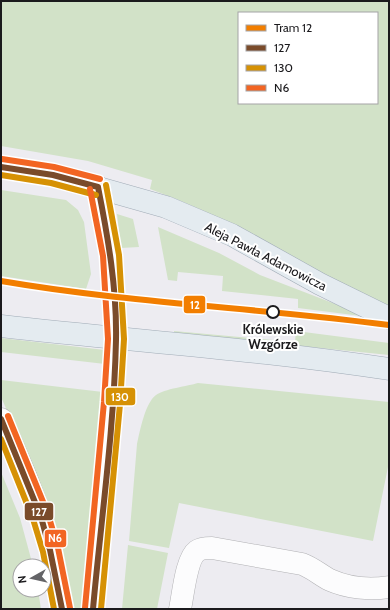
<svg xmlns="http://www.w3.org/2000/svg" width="390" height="610" font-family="Cabin,sans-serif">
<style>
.green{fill:#d2e2c8;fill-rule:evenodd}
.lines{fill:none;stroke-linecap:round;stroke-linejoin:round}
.minor-casing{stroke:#b1b1b4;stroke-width:23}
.major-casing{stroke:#a1acb7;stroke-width:23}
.minor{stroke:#fcfcfd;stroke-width:22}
.major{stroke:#e4ebf0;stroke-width:22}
.bus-1-casing{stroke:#fff;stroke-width:9}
.bus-2-casing{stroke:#fff;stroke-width:9}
.bus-3-casing{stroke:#fff;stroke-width:9}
.bus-1{stroke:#7a4b2a;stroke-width:6}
.bus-2{stroke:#d69104;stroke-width:6}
.bus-3{stroke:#f26522;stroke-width:6}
.tram-1-casing{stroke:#fff;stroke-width:9}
.tram-1{stroke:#f27e00;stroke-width:6}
.stop-dot{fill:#fff;stroke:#1b1a1d;stroke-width:2}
.labels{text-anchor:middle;stroke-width:4;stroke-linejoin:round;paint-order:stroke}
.street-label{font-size:13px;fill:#1b1a1d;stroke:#fff}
.stop-label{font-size:13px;font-weight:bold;fill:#1b1a1d;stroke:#fff}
.line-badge{stroke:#fff;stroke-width:1.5}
.badge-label{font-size:11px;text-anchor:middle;font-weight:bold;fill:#fff}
</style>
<rect width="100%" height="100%" fill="#edecf1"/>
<path class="green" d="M 1,1 L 389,1 L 389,311 C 311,267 235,220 150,189 L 152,180 L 88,161 L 1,146 ZM 239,13 L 377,13 L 377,103 L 239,103 Z
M 1,190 L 66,200 L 78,210 L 84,222 L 91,274 L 86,289 L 1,276 Z
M 117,214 L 133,219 L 139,247 L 121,248 Z
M 158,227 L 219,253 L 260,275 L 369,317 L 298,308 L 298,299 L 222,291 L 223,276 L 178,272 L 177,281 L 168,280 Z
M 174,331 L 295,342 L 296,331 L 389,343 L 389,355 L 174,333 Z
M 1,338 L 105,350 L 105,364 L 1,352 Z
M 1,380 L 103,392 L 83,609 L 71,609 L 43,492 L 1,397 Z
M 198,383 L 389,402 L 389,462 L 373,541 L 179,503 L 169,548 L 129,541 L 137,444 C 140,431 145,403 156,395 C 164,389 188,386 198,383 Z
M 1,472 L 20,518 L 33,566 L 20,566 L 20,590 L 38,590 L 41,609 L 1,609 Z
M 128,545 L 168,553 L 157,609 L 122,609 Z"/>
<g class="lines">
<g class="minor-casing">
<path id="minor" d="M 1,419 C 17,456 34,493 45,531 C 53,556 57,583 62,609
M 93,609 L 112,403 L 116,339 L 111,255 L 98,187
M 180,609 C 183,596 186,559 197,551 C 201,548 207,548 212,548 L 302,564 C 313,568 320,575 330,580 C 348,588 370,590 389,587"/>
</g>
<g class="major-casing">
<path id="major" d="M 1,167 L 53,175 L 166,207 L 232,235 L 320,284 L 389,318
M 1,326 C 130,341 260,349 389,369"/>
</g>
<use href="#minor" class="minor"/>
<use href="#major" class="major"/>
<g class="bus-1-casing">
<path id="bus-1" d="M 1,167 L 53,175 L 98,187
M 1,419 L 41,517 L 50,550 L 62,609
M 93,609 C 101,520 114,430 116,340 C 117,289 108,237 98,187"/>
</g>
<g class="bus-2-casing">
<path id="bus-2" d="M 1,175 L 51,183 L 96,195
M 1,439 L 33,519 L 43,552 L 54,609
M 101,609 L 120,404 L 124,339 L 119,255 L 106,185"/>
</g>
<g class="bus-3-casing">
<path id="bus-3" d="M 2,159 L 54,167 L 100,179
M 8,416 L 48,514 L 58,548 L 70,608
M 85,608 L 104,402 L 108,339 L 103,256 L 90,189"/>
</g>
<use href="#bus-1" class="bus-1"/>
<use href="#bus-2" class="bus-2"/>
<use href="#bus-3" class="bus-3"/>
<g class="tram-1-casing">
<path id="tram-1" d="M 1,281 C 129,303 260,308 389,325"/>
</g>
<use href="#tram-1" class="tram-1"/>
</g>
<circle class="stop-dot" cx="273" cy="312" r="6"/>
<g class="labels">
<g class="street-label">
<text transform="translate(266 256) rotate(27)" y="5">Aleja Pawła Adamowicza</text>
</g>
<g class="stop-label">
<text x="273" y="334">Królewskie<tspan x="273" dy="15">Wzgórze</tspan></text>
</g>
</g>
<g class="line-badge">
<rect x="183" y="295" width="23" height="19" rx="4" fill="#f27e00"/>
<rect x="105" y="387" width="31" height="19" rx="4" fill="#d69104"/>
<rect x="24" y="502" width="30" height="19" rx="4" fill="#7a4b2a"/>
<rect x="44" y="529" width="23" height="19" rx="4" fill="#f26522"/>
</g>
<g class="badge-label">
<text x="195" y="309">12</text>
<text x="120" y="401">130</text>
<text x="39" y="516">127</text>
<text x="55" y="542">N6</text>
</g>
<rect width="390" height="610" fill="none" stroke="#1b1a1d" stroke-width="4"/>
<rect x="238" y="12" width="140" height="92" fill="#ffffff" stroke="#a4a3a5"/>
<rect x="246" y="25" width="20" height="6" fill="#f27e00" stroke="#a4a3a5"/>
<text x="274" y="32" font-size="12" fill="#1b1a1d">Tram 12</text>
<rect x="246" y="45" width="20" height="6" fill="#7a4b2a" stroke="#a4a3a5"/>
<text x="274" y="52" font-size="12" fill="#1b1a1d">127</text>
<rect x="246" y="65" width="20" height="6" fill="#d69104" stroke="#a4a3a5"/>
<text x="274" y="72" font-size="12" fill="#1b1a1d">130</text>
<rect x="246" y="85" width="20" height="6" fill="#f26522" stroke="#a4a3a5"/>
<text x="274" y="92" font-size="12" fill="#1b1a1d">N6</text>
<g transform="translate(32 578) rotate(262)"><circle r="19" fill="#ffffff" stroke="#a4a3a5"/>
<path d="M0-3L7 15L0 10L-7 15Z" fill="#646467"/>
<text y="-6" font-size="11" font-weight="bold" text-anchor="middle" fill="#1b1a1d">N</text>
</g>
</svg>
